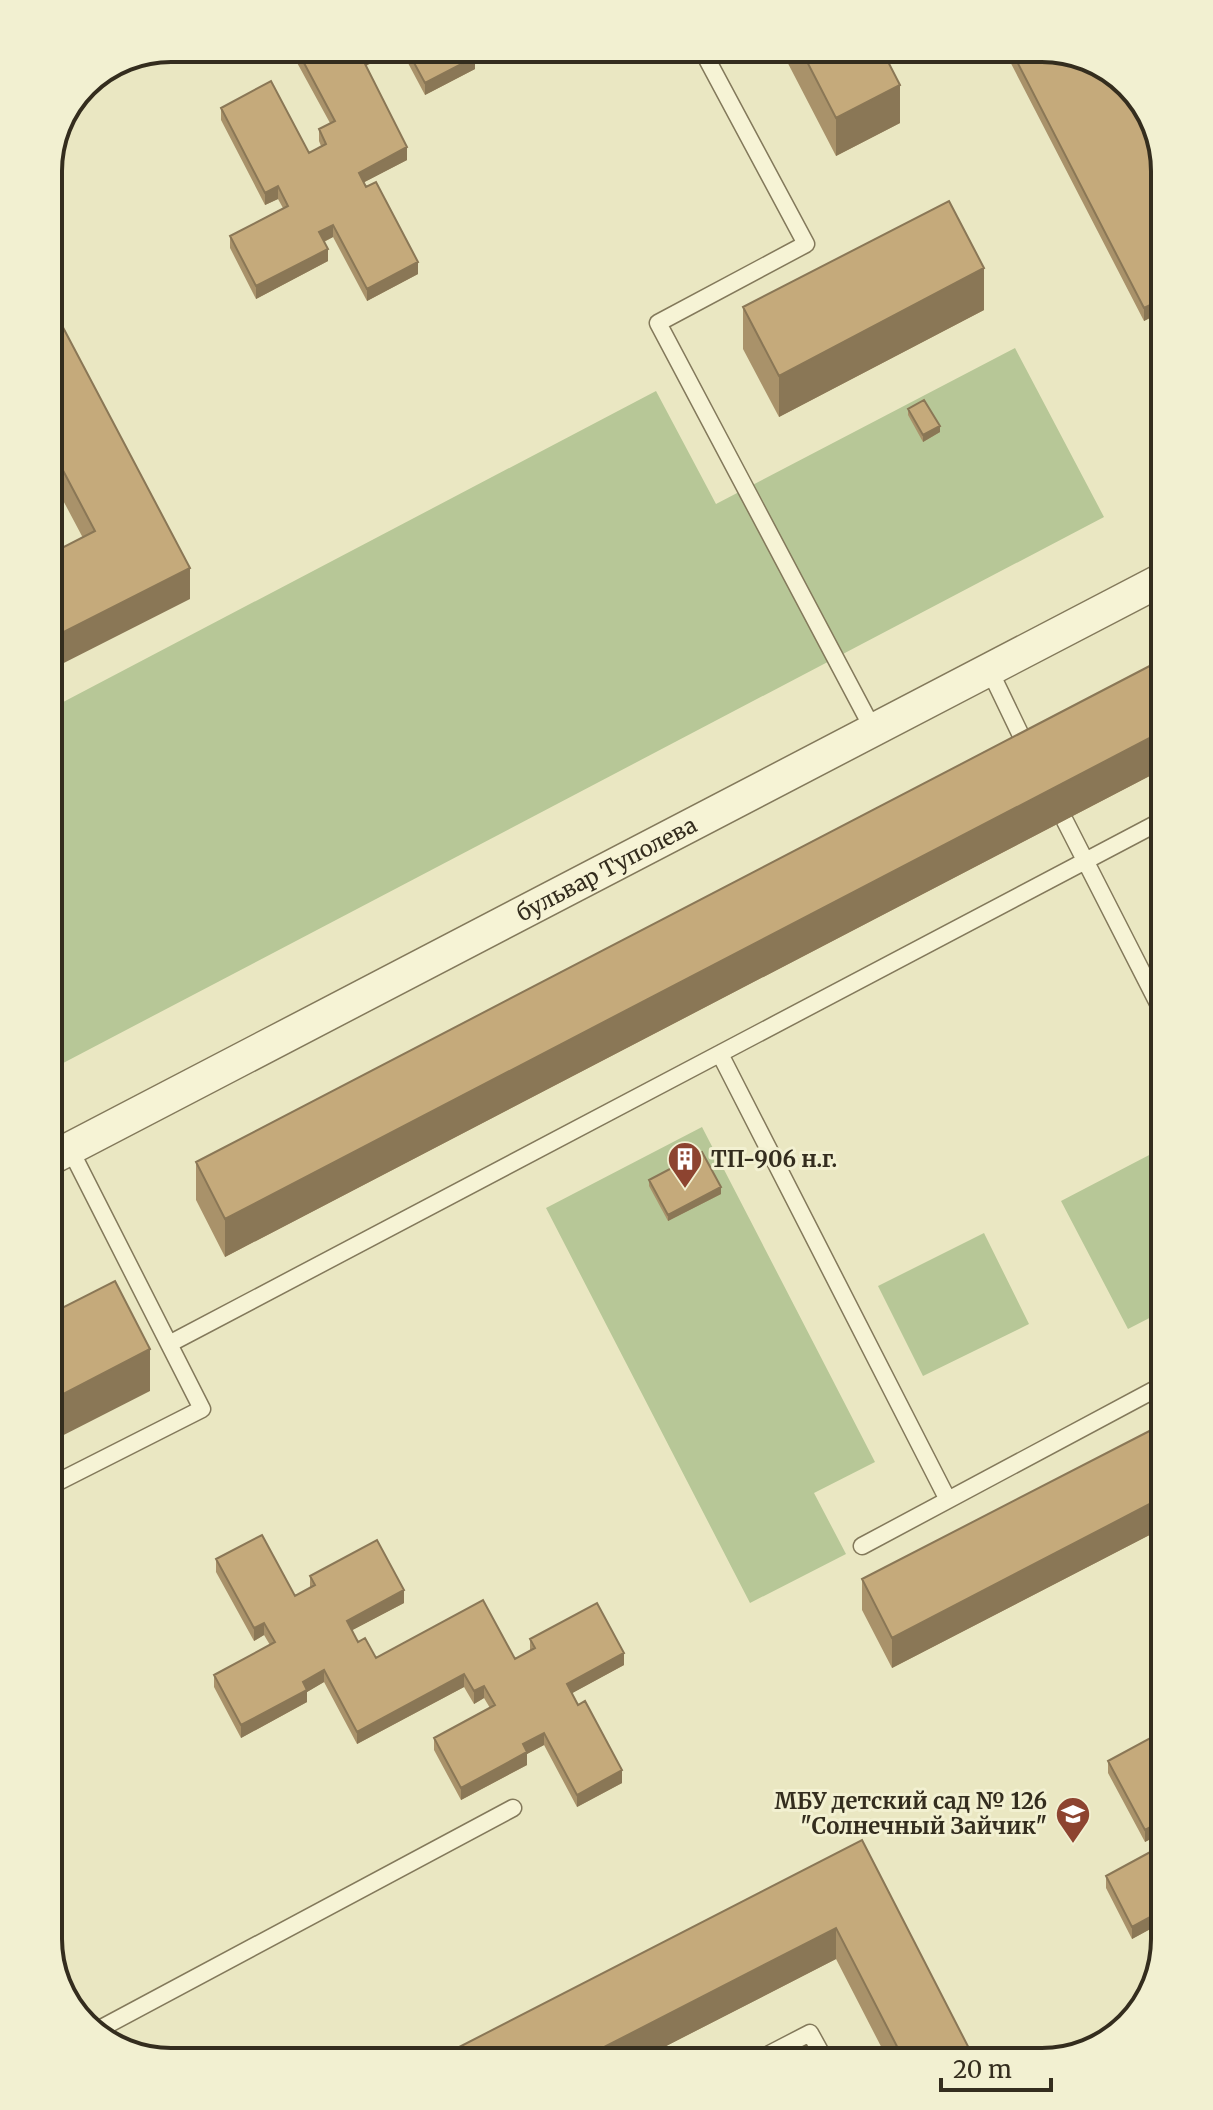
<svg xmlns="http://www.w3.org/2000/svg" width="1213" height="2110" font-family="Merriweather,serif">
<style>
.green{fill:#b7c797}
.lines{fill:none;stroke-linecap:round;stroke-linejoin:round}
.service-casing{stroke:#83795b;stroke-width:19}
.minor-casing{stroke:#83795b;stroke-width:35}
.service{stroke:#f6f3d5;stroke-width:16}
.minor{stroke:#f6f3d5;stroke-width:32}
.wall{fill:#a9926a}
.shaded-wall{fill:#8a7756}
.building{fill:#c5aa7b;stroke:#8a7756;stroke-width:2}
.labels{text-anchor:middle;stroke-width:6;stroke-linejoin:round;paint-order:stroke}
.street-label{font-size:22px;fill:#342d1e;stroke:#f2f0d1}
.poi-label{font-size:22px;font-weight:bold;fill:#342d1e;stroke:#f2f0d1;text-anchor:start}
.rim{fill:none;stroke:#342d1e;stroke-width:4}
</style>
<rect width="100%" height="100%" fill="#eae7c2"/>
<path class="green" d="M 1015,348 L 1104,517 L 48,1071 L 48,710 L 656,391 L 716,504 Z
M 702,1127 L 875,1462 L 814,1493 L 846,1554 L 750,1603 L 546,1208 Z
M 1153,1153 L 1165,1176 L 1165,1310 L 1128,1329 L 1061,1201 Z
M 984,1233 L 1029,1324 L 923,1376 L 878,1286 Z"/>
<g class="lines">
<g class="service-casing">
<path id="service" d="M 701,48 L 806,244 L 658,323 L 874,731
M 990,671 L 1028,750
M 1065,821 L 1165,1017
M 720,1054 L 948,1500
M 169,1344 L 1165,819
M 48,1487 L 202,1409 L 70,1149
M 862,1546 L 1165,1384
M 94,2032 L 513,1808
M 754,2062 L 810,2033 L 826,2062"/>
</g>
<g class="minor-casing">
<g id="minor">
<path id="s1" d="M 48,1160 L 1165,578"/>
</g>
</g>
<use href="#service" class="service"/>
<use href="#minor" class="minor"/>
</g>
<path class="wall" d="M 289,48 L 384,48 L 384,56 L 366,66 L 407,160 L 364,182 L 418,274 L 367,301 L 333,237 L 324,242 L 328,261 L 256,299 L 230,248 L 230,236 L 283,208 L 278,199 L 265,205 L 221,120 L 221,108 L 309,153 L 321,146 L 319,141 L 319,129 L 330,123 Z
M 400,48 L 470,48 L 475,69 L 425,95 Z
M 780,48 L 881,48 L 900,123 L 836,156 Z
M 1003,48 L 1051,48 L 1165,171 L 1165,310 L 1144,321 Z
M 48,299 L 190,599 L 83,538 L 48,472 Z
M 743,307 L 984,310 L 779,417 L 743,349 Z
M 908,409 L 940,432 L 923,442 L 908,415 Z
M 1165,658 L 1165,768 L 225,1257 L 196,1200 L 196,1162 Z
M 1165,850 L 1165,908 L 1154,886 L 1154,856 Z
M 649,1180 L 721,1194 L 668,1221 L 649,1186 Z
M 1165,1423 L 1165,1527 L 892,1668 L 862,1610 L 862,1579 Z
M 216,1559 L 295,1596 L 310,1588 L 310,1576 L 404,1603 L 352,1630 L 358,1642 L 376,1658 L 515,1659 L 530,1651 L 530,1639 L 624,1665 L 572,1693 L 622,1783 L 577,1807 L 544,1745 L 527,1754 L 527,1765 L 461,1800 L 434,1750 L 434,1738 L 490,1708 L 484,1698 L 474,1704 L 464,1687 L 357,1744 L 324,1682 L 307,1692 L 307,1702 L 241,1738 L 214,1687 L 214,1675 L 270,1645 L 264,1635 L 254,1641 L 216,1572 Z
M 1165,1757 L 1165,1921 L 1132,1939 L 1106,1888 L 1106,1876 L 1161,1846 L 1156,1836 L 1145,1842 L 1108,1773 L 1108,1761 Z
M 862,1840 L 976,2062 L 889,2062 L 836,1959 L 635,2062 Z"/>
<path class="shaded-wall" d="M 377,48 L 384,48 L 384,56 L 361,68 L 361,56 Z
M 475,57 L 475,69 L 425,95 L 425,83 Z
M 900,85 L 900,123 L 836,156 L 836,118 Z
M 407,147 L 407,160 L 359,185 L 359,173 Z
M 278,186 L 278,199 L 265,205 L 265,193 Z
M 333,225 L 333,237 L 319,244 L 319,232 Z
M 328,249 L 328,261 L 256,299 L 256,286 Z
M 418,262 L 418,274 L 367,301 L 367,289 Z
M 984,268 L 984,310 L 779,417 L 779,376 Z
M 1165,298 L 1165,310 L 1144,321 L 1144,308 Z
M 940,426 L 940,432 L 923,442 L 923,435 Z
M 190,568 L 190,599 L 48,671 L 48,640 Z
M 1165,730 L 1165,768 L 225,1257 L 225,1219 Z
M 721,1187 L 721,1194 L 668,1221 L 668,1215 Z
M 150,1349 L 150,1391 L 48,1443 L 48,1402 Z
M 1165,1496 L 1165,1527 L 892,1668 L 892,1638 Z
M 404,1590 L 404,1603 L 347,1633 L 347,1621 Z
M 264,1623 L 264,1635 L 254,1641 L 254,1628 Z
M 624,1653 L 624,1665 L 567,1696 L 567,1684 Z
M 324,1670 L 324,1682 L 307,1692 L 307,1702 L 241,1738 L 241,1725 L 303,1682 Z
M 464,1674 L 464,1687 L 357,1744 L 357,1732 Z
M 484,1686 L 484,1698 L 474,1704 L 474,1691 Z
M 544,1733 L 544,1745 L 527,1754 L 527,1765 L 461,1800 L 461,1788 L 523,1744 Z
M 622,1770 L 622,1783 L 577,1807 L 577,1795 Z
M 1156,1824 L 1156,1836 L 1145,1842 L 1145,1830 Z
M 1165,1909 L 1165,1921 L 1132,1939 L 1132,1927 Z
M 836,1928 L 836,1959 L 635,2062 L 575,2062 Z"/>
<path class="building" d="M 296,48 L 377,48 L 361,56 L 407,147 L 359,173 L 366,187 L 376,182 L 418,262 L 367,289 L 333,225 L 319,232 L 328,249 L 256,286 L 230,236 L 288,206 L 278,186 L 265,193 L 221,108 L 271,81 L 309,153 L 326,144 L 319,129 L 335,121 Z
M 406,48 L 470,48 L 475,57 L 425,83 Z
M 800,48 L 881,48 L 900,85 L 836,118 Z
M 1010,48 L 1051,48 L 1111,69 L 1153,117 L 1165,171 L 1165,298 L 1144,308 Z
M 949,201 L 984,268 L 779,376 L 743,307 Z
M 48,299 L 190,568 L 48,640 L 48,555 L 95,531 L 48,442 Z
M 924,400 L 940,426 L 923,435 L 908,409 Z
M 1165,658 L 1165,730 L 225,1219 L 196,1162 Z
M 1165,850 L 1165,877 L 1154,856 Z
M 702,1152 L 721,1187 L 668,1215 L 649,1180 Z
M 115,1281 L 150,1349 L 48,1402 L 48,1315 Z
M 1165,1423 L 1165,1496 L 892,1638 L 862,1579 Z
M 262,1535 L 295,1596 L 315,1585 L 310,1576 L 377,1540 L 404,1590 L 347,1621 L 358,1642 L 365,1638 L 376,1658 L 483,1600 L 515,1659 L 535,1648 L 530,1639 L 597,1603 L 624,1653 L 567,1684 L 578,1705 L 585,1701 L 622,1770 L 577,1795 L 544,1733 L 523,1744 L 527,1752 L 461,1788 L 434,1738 L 495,1705 L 484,1686 L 474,1691 L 464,1674 L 357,1732 L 324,1670 L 303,1682 L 307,1690 L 241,1725 L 214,1675 L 275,1642 L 264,1623 L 254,1628 L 216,1559 Z
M 1154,1736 L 1165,1757 L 1165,1840 L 1156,1824 L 1145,1830 L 1108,1761 Z
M 862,1840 L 976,2062 L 905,2062 L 836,1928 L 575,2062 L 430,2062 Z
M 1165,1844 L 1165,1909 L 1132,1927 L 1106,1876 Z"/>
<defs>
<g id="building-pin" transform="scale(1.8)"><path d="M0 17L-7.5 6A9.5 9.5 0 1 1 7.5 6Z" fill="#8d4430" stroke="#f2f0d1"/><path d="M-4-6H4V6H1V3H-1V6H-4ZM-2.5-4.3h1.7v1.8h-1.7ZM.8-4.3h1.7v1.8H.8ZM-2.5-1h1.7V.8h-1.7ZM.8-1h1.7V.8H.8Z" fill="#fff"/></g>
<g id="school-pin" transform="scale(1.8)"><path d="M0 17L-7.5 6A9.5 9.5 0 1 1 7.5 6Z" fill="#8d4430" stroke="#f2f0d1"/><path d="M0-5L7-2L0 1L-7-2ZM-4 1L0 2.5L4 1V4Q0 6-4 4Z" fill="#fff"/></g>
</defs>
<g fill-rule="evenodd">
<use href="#building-pin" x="685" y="1159"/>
<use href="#school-pin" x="1073" y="1814"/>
</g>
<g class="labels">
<g class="street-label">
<text dy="8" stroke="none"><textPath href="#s1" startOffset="630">бульвар Туполева</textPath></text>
</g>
<g class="poi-label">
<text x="711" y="1167">ТП-906 н.г.</text>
<text x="1047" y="1809" text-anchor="end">МБУ детский сад № 126<tspan x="1047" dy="25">"Cолнечный Зайчик"</tspan></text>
</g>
</g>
<path d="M0 0H1213V2110H0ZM171 62H1042A109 109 0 0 1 1151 171V1939A109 109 0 0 1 1042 2048H171A109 109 0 0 1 62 1939V171A109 109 0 0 1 171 62Z" fill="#f2f0d1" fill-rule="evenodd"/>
<path class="rim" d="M171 62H1042A109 109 0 0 1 1151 171V1939A109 109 0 0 1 1042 2048H171A109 109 0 0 1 62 1939V171A109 109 0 0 1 171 62Z"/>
<path d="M941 2078v12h110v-12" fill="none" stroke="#342d1e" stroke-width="4"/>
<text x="953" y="2078" font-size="24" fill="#342d1e" stroke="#f2f0d1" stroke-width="6" paint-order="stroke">20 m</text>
</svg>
